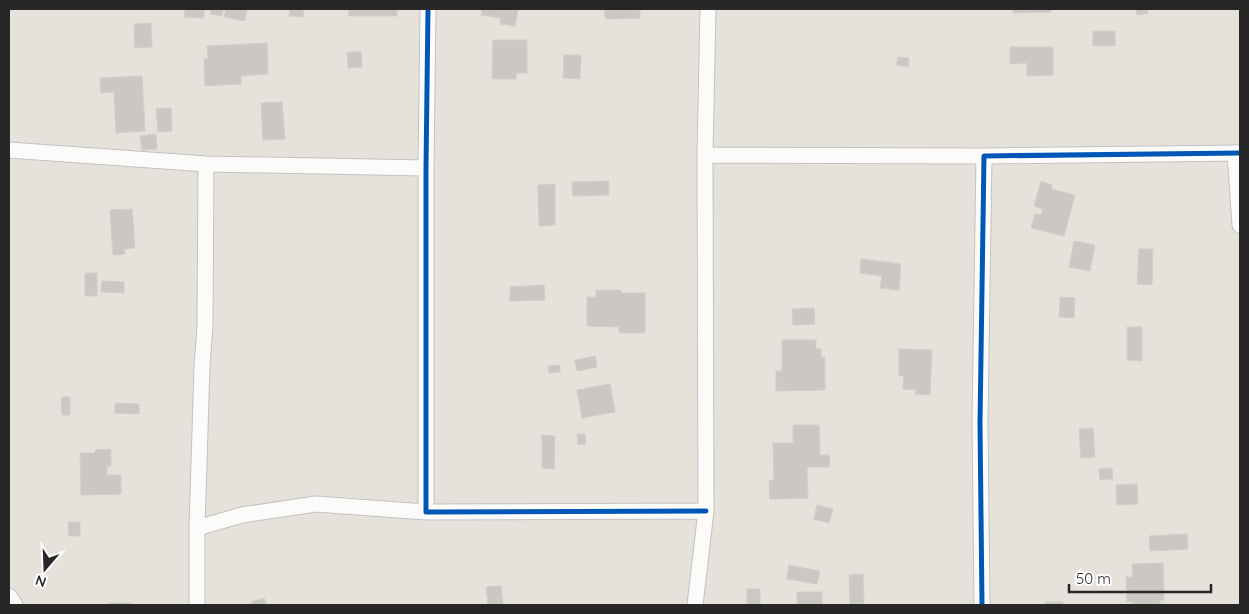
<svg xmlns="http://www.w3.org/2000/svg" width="1249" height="614" font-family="Quicksand,sans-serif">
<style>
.building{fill:#cbc8c3;stroke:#d1cec8}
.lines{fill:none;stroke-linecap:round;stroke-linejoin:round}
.street-casing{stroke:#c3c1c2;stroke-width:17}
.street{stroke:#fbfbfa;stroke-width:15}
.cycleway-casing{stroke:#fff;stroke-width:8}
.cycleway{stroke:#0057b8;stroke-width:5}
</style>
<rect width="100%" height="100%" fill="#e6e2db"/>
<path class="building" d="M 185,9 L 204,9 L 204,18 L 184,17 Z
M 211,9 L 223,9 L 222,16 L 210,14 Z
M 226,9 L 247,9 L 245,21 L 224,17 Z
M 290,9 L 304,9 L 303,17 L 289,16 Z
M 349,9 L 397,9 L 397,16 L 349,16 Z
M 482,9 L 518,9 L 515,26 L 500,24 L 501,18 L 481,15 Z
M 605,9 L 640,9 L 640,18 L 605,19 Z
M 1013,9 L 1051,9 L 1051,12 L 1013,13 Z
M 1136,9 L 1147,9 L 1148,13 L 1137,15 Z
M 151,23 L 152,47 L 135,48 L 134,24 Z
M 1093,31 L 1115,31 L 1115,46 L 1093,46 Z
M 493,40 L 527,40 L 527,73 L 516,73 L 516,79 L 492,79 Z
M 267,43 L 268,74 L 241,76 L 241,84 L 205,86 L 204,59 L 208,59 L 207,46 Z
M 1010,47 L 1053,47 L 1053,75 L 1027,76 L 1027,63 L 1010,64 Z
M 347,52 L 361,52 L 362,67 L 348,68 Z
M 564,55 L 581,55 L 580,79 L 563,78 Z
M 898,57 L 909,58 L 908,67 L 896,65 Z
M 142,76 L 145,131 L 116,133 L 114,92 L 101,93 L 100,78 Z
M 282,102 L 285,139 L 263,140 L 261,103 Z
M 171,108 L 172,131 L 158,132 L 156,109 Z
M 156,134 L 157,149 L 142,150 L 140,136 Z
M 609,181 L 609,195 L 573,196 L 572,182 Z
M 1041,181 L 1052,185 L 1051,189 L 1075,195 L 1064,236 L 1031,228 L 1035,214 L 1041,215 L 1043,209 L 1034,206 Z
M 555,184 L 555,225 L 539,226 L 538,185 Z
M 132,209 L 135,248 L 124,249 L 125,254 L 113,255 L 110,210 Z
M 1074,241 L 1095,245 L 1090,271 L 1069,267 Z
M 1139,249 L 1153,249 L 1152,285 L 1137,284 Z
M 861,259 L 901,264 L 899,290 L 880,288 L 882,276 L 860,273 Z
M 85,273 L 97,273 L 97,296 L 85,296 Z
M 102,281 L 124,282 L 124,293 L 101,292 Z
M 544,285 L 545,300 L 510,301 L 510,287 Z
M 596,290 L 621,290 L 621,293 L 645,293 L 645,333 L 619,333 L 619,327 L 587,326 L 587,297 L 596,297 Z
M 1060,297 L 1075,298 L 1074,318 L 1059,317 Z
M 814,308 L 815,324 L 793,325 L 792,309 Z
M 1127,327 L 1142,327 L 1142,361 L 1127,360 Z
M 782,340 L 816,340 L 816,349 L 821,349 L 821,357 L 825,357 L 825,390 L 776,391 L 776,371 L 782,371 Z
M 899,349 L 932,350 L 930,395 L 915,394 L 916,390 L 903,389 L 904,376 L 899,376 Z
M 595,356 L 597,367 L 577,371 L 575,360 Z
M 560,365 L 560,372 L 549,373 L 548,366 Z
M 610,384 L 615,412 L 582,418 L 577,390 Z
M 61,397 L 70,397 L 70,415 L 62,415 Z
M 115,403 L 139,404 L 139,414 L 115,413 Z
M 793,425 L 819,425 L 820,455 L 829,455 L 830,467 L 807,467 L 808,498 L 770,499 L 769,481 L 774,480 L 773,443 L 793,443 Z
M 1093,428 L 1095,457 L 1081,458 L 1079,429 Z
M 577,434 L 585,434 L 586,444 L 578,445 Z
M 542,435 L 555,436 L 554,469 L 542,468 Z
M 111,449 L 111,466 L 107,466 L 107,475 L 121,475 L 121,494 L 81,495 L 80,453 L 95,453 L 95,450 Z
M 1112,468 L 1113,479 L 1100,480 L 1099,469 Z
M 1137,484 L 1138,504 L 1117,505 L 1116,485 Z
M 817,505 L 833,509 L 829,523 L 814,519 Z
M 68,522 L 80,522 L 80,536 L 69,536 Z
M 1187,534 L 1188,549 L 1150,551 L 1149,536 Z
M 1163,563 L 1164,600 L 1160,600 L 1160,604 L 1153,604 L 1154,605 L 1133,605 L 1133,602 L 1127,602 L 1126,577 L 1133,577 L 1132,564 Z
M 789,565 L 820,571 L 817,584 L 787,579 Z
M 863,574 L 864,603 L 850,604 L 849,575 Z
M 501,586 L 503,605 L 488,605 L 486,587 Z
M 747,589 L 760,589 L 760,605 L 747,605 Z
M 797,592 L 822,592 L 822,605 L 797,605 Z
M 264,598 L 267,605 L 253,605 L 251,602 Z
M 1046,602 L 1063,602 L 1063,605 L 1046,605 Z
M 108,603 L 133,603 L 133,605 L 93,605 L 107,605 Z"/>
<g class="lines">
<g class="street-casing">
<path id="street" d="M 428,9 L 426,168 L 426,512 L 706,511
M 9,150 L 206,164 L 426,168
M 1235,153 L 1240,225
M 705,155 L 984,156
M 197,528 L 242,515 L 316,504 L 426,512
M 9,596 L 15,605
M 197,605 L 197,528 L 202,366 L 205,326 L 206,164
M 695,605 L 706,511 L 705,155 L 708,9
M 982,605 L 980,423 L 984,156 L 1240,153"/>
</g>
<use href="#street" class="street"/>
<g class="cycleway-casing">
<path id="cycleway" d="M 428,9 L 426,168 L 426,512 L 706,511
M 982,605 L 980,423 L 984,156 L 1240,153"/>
</g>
<use href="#cycleway" class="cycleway"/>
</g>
<rect width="1249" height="614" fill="none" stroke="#272727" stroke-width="20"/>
<g transform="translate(45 569) rotate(199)" stroke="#ffffff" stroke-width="4" paint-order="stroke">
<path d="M0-4L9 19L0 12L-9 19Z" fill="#272727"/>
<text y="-8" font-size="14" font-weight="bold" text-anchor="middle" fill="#272727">N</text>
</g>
<path d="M1069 584v8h142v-8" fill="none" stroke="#272727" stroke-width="2.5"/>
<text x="1076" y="584" font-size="15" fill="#272727" stroke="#ffffff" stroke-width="4" paint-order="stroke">50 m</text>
</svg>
